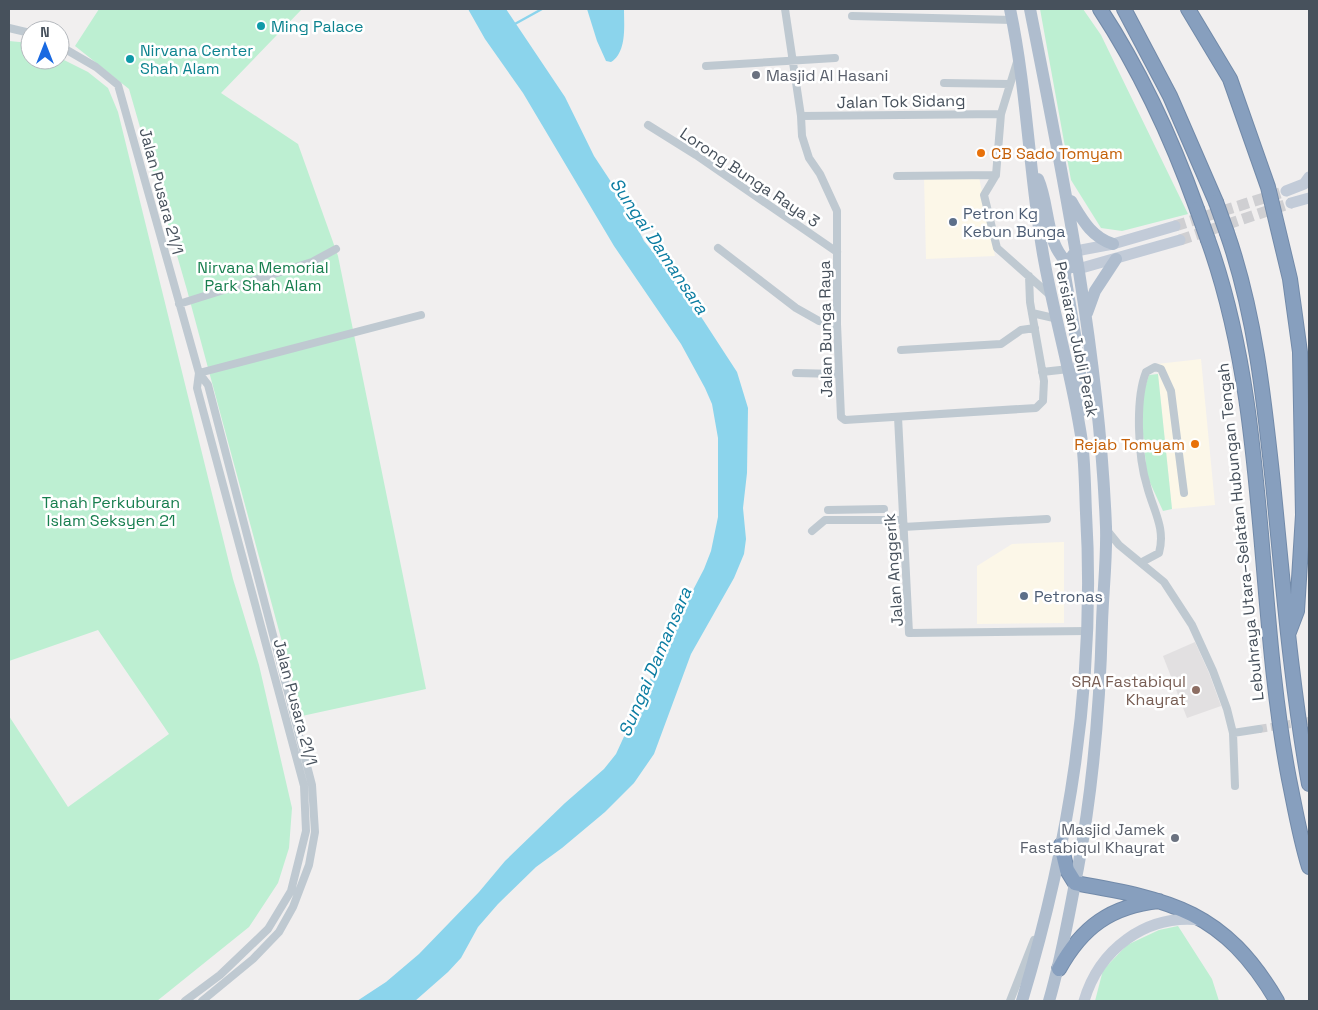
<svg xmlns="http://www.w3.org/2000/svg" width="1318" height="1010" font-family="'Space Grotesk',sans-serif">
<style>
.commercial{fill:#fcf7e8}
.education{fill:#e2e0e1}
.green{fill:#bdefd2}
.water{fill:#8bd4ec}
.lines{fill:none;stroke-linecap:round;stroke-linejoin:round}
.stream{stroke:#8bd4ec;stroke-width:2.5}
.street-tunnel{stroke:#cfcfd2;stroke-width:8;stroke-dasharray:8 4;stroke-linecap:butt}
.secondary-tunnel{stroke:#cfcfd2;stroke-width:11;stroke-dasharray:11 5.5;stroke-linecap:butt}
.highway-casing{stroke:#728aa9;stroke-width:16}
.street{stroke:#bfc9d1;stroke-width:8}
.secondary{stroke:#c2cbd8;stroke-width:11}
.primary{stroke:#afbdce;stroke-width:12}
.highway{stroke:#879fbe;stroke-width:14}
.highway-bridge-casing{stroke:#728aa9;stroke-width:16;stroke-linecap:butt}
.highway-bridge{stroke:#879fbe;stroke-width:14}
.culture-dot{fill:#0f9aa8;stroke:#fff;stroke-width:2}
.worship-dot{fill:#6b7280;stroke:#fff;stroke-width:2}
.food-dot{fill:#e8710a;stroke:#fff;stroke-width:2}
.service-dot{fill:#5c6f8a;stroke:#fff;stroke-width:2}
.education-dot{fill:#8d6e63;stroke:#fff;stroke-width:2}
.labels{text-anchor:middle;stroke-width:5;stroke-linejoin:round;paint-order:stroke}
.culture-label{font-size:16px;fill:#0d838f;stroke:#fff;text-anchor:start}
.worship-label{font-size:16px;fill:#5b616d;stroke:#fff;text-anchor:start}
.street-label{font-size:16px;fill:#47515c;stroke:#fff}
.food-label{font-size:16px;fill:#c56008;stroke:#fff;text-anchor:start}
.service-label{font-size:16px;fill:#4e5e75;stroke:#fff;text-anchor:start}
.park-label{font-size:16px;fill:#177e4e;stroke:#fff}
.education-label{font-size:16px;fill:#785e54;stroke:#fff;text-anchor:end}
.water-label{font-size:18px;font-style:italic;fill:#0c7da2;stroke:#fff}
</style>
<rect width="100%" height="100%" fill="#f1efef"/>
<path class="commercial" d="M 924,177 L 979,177 L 995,256 L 926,259 Z
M 1201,359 L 1215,505 L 1172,509 L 1157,364 Z
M 1064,542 L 1064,623 L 977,624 L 977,566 L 1012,544 Z"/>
<path class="education" d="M 1195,642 L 1209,673 L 1221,706 L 1187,718 L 1163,656 Z"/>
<path class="green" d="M 99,9 L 302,9 L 221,93 L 298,144 L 338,256 L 426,689 L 302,716 L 187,290 L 129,89 L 75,46 Z
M 1040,9 L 1083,9 L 1101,35 L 1188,214 L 1122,231 L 1101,228 L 1071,180 Z
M 9,41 L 30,43 L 30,60 L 60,60 L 60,58 L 88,72 L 108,88 L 118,112 L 233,579 L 259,665 L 292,808 L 289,848 L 278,883 L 249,927 L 157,1001 L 9,1001 L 9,716 L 68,807 L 169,734 L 98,630 L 9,661 Z
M 1158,374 L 1172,509 L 1163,511 L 1147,476 L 1140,403 L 1149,375 Z
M 1178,926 L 1212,979 L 1219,1001 L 1095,1001 L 1103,970 L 1127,945 L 1159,930 Z"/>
<path class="water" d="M 468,9 L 506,9 L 565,97 L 594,156 L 625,203 L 644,241 L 681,286 L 737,372 L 748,408 L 747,473 L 743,508 L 746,539 L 744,554 L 734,578 L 691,654 L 654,754 L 634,783 L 605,812 L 562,848 L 536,867 L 498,904 L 478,927 L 461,958 L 448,972 L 415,1001 L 357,1001 L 386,982 L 419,954 L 479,892 L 505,861 L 565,803 L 604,769 L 616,754 L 650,680 L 662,646 L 679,617 L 704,569 L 711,551 L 718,517 L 718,438 L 712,404 L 705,388 L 681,344 L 614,246 L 523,93 L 485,39 Z
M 587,9 L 624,9 C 624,26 627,52 611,62 L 606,61 L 597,41 Z"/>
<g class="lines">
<path class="stream" d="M 513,25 L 542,9"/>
<path class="street-tunnel" d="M 1259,729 L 1309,721"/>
<path class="secondary-tunnel" d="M 1175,226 L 1286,191
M 1180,240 L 1291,203"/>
<g class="highway-casing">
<path id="highway" d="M 1100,9 C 1140,70 1172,139 1197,209
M 1124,9 L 1170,96 L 1216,202
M 1188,9 L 1230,79 L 1268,187 L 1290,279 L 1300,352 L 1303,515 L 1297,611 L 1289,632
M 1227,233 C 1255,313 1264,399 1273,483 C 1283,583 1291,684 1309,784
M 1208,240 C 1269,409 1255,602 1289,779 C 1295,808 1300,838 1309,867
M 1061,845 L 1067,870 L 1075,883 C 1172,900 1224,911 1277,1001
M 1059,969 C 1082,927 1111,906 1159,901"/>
</g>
<path class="street" d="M 785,9 L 801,116 L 802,136 L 809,158 L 820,174 L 837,211 L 837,324 L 841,417 L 845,420 L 1036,408 L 1043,401 L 1044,381 L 1030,302 L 1029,276
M 852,16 L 1012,20
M 9,28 L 30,33
M 60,46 L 96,67 L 118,85 L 199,373 L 197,388 L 304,786 L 306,831 L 291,891 L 268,929 L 220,975 L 185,1001
M 1017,62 L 1001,114 L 996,175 L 984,195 L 997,248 L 1051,296
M 706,66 L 835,58
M 944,83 L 1010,84
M 801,116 L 1001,114
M 648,125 L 696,155 L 837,252
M 897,176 L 996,175
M 718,248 L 796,308 L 819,321 L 837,324
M 179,304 L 312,262 L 336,249
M 1032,313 L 1058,319
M 901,350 L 1001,344 L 1021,330 L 1035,328
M 1042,372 L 1069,369
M 199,373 L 208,385 L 312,785 L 315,832 L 309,865 L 293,907 L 279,932 L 253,959 L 202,1001
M 199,373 L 421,315
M 796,373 L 838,374
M 898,417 L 909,633 L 1088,631
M 828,510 L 884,509
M 903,527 L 1047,519
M 1106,529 L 1119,545 L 1164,582 L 1192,625 L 1213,671 L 1227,709 L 1233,733 L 1235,786
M 812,531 L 825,520 L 903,520
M 1142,562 L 1159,553 C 1166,528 1153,510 1147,486 C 1138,457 1135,400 1146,372 L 1155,367 L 1161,369 L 1171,391 L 1184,493
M 1233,733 L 1259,729
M 1010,1001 L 1034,940"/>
<path class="secondary" d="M 1286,191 L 1304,184 L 1309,177
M 1291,203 L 1309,198
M 1076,251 L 1113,244 L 1175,226
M 1078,269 L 1180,240
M 1084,1001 C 1099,950 1145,914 1200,920"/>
<path class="primary" d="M 1010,9 C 1027,89 1029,173 1043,254 C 1054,317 1073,379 1082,442 C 1085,465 1085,490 1086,513 C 1096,679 1070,842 1022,1001
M 1030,9 C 1064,180 1099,352 1106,527 C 1107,559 1103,591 1102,623 C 1100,706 1093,787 1078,868 C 1069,913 1062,957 1049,1001
M 1038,179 C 1051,208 1044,248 1073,267
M 1071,201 C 1082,219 1091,237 1113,244
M 1076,251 L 1067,263 L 1065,275 L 1079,358 L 1083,410
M 1087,313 L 1095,291 L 1116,259"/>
<use href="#highway" class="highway"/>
<g class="highway-bridge-casing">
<path id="highway-bridge" d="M 1216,202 L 1227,233
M 1197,209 L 1208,240"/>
</g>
<use href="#highway-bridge" class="highway-bridge"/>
</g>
<g class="culture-dot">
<circle cx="261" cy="26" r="5"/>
<circle cx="130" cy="59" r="5"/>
</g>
<g class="worship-dot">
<circle cx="756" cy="75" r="5"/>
<circle cx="1175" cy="838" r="5"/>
</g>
<g class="food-dot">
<circle cx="981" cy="153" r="5"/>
<circle cx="1195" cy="444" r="5"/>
</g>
<g class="service-dot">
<circle cx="953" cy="222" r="5"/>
<circle cx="1024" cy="596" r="5"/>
</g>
<circle class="education-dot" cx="1196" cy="690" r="5"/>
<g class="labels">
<g class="culture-label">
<text x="271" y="32">Ming Palace</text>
<text x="140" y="56">Nirvana Center<tspan x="140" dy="18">Shah Alam</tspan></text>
</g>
<g class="worship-label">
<text x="766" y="81">Masjid Al Hasani</text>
<text x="1165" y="835" text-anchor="end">Masjid Jamek<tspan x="1165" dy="18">Fastabiqul Khayrat</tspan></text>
</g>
<g class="street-label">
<text transform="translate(901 101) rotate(-1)" y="6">Jalan Tok Sidang</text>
<text transform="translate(750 177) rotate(34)" y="6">Lorong Bunga Raya 3</text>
<text transform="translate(162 191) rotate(75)" y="6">Jalan Pusara 21/1</text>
<text transform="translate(825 329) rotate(-91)" y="6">Jalan Bunga Raya</text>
<text transform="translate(1077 339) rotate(78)" y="6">Persiaran Jubli Perak</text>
<text transform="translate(1240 532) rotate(-96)" y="6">Lebuhraya Utara–Selatan Hubungan Tengah</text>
<text transform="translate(893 570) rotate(-94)" y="6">Jalan Anggerik</text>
<text transform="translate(296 702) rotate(75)" y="6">Jalan Pusara 21/1</text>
</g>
<g class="food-label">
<text x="991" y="159">CB Sado Tomyam</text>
<text x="1185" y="450" text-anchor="end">Rejab Tomyam</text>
</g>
<g class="service-label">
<text x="963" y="219">Petron Kg<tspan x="963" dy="18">Kebun Bunga</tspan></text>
<text x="1034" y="602">Petronas</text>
</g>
<g class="park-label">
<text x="263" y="273">Nirvana Memorial<tspan x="263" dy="18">Park Shah Alam</tspan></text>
<text x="111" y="508">Tanah Perkuburan<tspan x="111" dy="18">Islam Seksyen 21</tspan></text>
</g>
<g class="education-label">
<text x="1186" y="687">SRA Fastabiqul<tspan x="1186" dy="18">Khayrat</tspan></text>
</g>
<g class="water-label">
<text transform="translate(659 246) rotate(56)" y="6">Sungai Damansara</text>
<text transform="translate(655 662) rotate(-67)" y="6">Sungai Damansara</text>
</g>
</g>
<rect width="1318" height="1010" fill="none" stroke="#47515c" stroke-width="20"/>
<g transform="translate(45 45)"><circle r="24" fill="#ffffff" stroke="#b5b9be"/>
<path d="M0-4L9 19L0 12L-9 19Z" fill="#1969e1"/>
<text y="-8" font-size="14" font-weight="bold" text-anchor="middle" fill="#47515c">N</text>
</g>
</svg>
